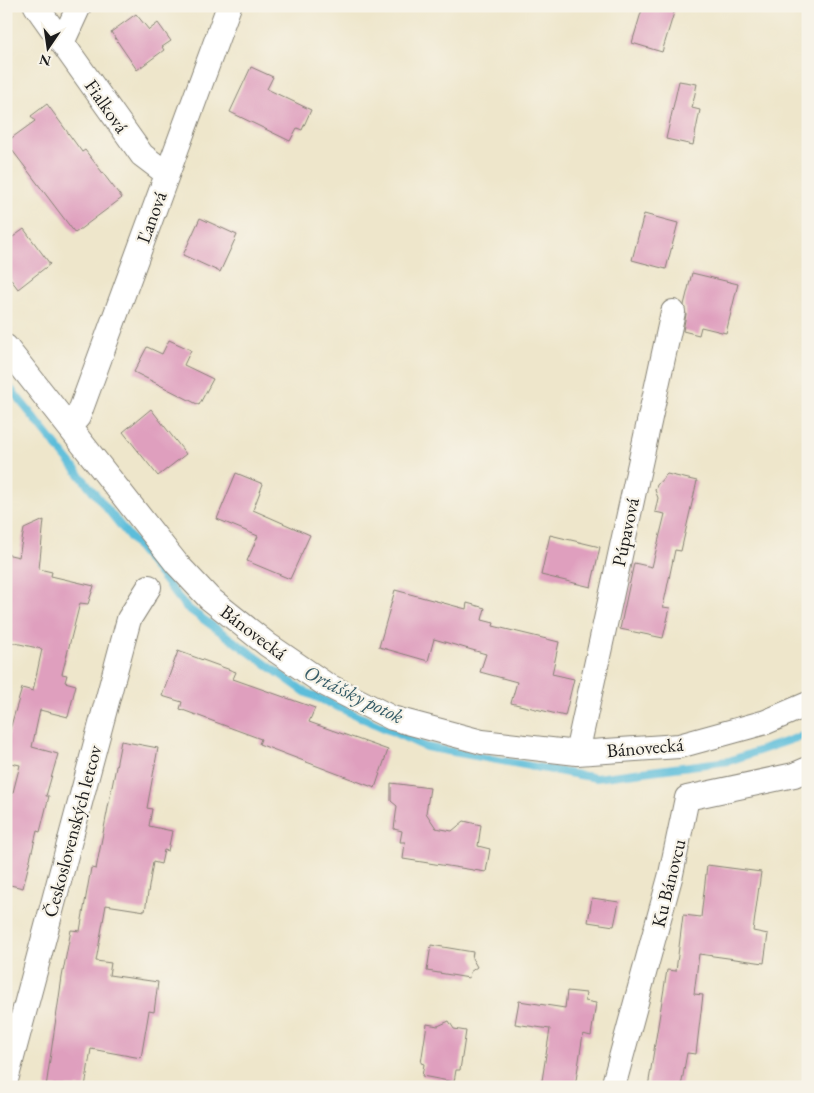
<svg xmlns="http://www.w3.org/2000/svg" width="814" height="1093" font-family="'EB Garamond',serif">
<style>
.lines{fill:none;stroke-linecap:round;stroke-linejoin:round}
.stream{stroke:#5cbdda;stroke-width:8}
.building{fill:#df9fbe}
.minor-casing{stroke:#858174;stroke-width:26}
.minor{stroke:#fff;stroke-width:24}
.labels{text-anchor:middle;stroke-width:4.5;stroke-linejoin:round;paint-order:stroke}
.street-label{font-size:19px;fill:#1c1c1c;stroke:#f7f3e8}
.water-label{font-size:20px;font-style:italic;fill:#365c68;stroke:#f7f3e8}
</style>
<rect width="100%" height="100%" fill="#f7f3e8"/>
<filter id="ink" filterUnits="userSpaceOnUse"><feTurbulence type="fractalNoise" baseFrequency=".02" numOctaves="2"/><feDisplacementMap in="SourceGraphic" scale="10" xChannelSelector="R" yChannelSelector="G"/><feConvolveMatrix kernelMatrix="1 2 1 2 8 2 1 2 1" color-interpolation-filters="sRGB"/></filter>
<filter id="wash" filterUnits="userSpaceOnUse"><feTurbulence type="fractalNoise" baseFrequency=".0096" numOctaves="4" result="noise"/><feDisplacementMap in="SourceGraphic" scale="20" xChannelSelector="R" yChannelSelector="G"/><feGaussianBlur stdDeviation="1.12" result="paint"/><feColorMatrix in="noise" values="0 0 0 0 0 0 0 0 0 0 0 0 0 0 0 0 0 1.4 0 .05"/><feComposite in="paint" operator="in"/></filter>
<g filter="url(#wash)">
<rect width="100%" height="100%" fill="#eee6cb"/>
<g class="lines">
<path class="stream" d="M 6,383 L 186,607 L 305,692 L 426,747 L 596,778 L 729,761 L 808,734"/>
</g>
<g id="blocks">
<path class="building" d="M 643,6 L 676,6 L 662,52 L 632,43 Z
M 136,14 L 149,30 L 158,23 L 171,41 L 162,47 L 164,50 L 137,70 L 111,32 Z
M 251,67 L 273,77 L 267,89 L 311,110 L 302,130 L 297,128 L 290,141 L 230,112 Z
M 679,81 L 697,84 L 692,108 L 700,110 L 693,145 L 666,139 Z
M 47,104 L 82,152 L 85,150 L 122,198 L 75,233 L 6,142 L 35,121 L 31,116 Z
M 644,214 L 678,223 L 666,269 L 632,260 Z
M 200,218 L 237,235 L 220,272 L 183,255 Z
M 24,229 L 50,264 L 18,289 L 6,273 L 6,242 Z
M 692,273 L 738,284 L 726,333 L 701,327 L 699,335 L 683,331 L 686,314 L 684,305 Z
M 169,340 L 191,350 L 184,365 L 213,379 L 199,405 L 134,372 L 147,347 L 162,354 Z
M 151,409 L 186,454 L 158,476 L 123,432 Z
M 236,473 L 263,484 L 253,510 L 310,535 L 290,579 L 247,561 L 258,536 L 217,519 Z
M 667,474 L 697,481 L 681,551 L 675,550 L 663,607 L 670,608 L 663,638 L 620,629 L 634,563 L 652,567 L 665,514 L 655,512 L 658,498 L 655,490 L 657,485 Z
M 44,520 L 39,569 L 52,572 L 51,576 L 94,586 L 88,604 L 80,603 L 62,674 L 67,675 L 65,682 L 76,685 L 68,717 L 40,710 L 32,747 L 58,754 L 46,796 L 49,796 L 40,832 L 37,831 L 23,888 L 6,884 L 6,804 L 10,804 L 20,765 L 6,762 L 6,743 L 22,688 L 33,691 L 42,649 L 6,641 L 6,554 L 19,557 L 24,529 Z
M 550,535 L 600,547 L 591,587 L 541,575 Z
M 395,590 L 466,609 L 467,603 L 485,608 L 482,620 L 494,623 L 493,626 L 559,642 L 552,674 L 574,679 L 565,716 L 511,703 L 517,682 L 480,672 L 486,654 L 434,639 L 428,661 L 379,647 Z
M 178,651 L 236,672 L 233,679 L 315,708 L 309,722 L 388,750 L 375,788 L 259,744 L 261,739 L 180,709 L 182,702 L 162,696 Z
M 121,741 L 158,748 L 147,808 L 152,809 L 149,826 L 172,831 L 168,851 L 164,850 L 161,864 L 153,862 L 145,911 L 106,905 L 96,961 L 111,963 L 109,975 L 158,982 L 154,1012 L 149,1011 L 141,1058 L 91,1049 L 85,1087 L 46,1087 L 62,977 L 71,930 L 80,931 L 91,868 L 96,869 Z
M 391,783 L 430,788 L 426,813 L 436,828 L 452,831 L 464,821 L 481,825 L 478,846 L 490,849 L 486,872 L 403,859 L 405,842 L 400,842 L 402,831 L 394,829 L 397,806 L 391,801 Z
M 707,865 L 761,872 L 753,931 L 768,934 L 764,963 L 699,954 L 694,994 L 703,995 L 696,1054 L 687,1053 L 681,1087 L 648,1087 L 667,970 L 676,971 L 683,915 L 701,917 Z
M 592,898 L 619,902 L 614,926 L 588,922 Z
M 431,945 L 473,952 L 472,958 L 477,967 L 470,972 L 469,978 L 427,971 Z
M 567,991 L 586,993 L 585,1001 L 596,1003 L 591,1036 L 583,1034 L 575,1087 L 541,1087 L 550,1029 L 515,1024 L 519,1001 L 565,1008 Z
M 449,1021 L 454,1029 L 466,1031 L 460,1070 L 456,1070 L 454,1082 L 422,1076 L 424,1064 L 421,1063 L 427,1024 L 438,1026 Z"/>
</g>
</g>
<g filter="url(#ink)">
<use href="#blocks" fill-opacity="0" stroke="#858174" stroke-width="1"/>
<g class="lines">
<g class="minor-casing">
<path id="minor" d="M 36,6 L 142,155 L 167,174
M 62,43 L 79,6
M 6,347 L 177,564 L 209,598 L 268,645 L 325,684 L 392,718 L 482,742 L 577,753 L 679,746 L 766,722 L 808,704
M 70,426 L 78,417 L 229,6
M 577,753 L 673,312
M 6,1080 L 129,619 L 149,587
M 613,1087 L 671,874 L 687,798 L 794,775 L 808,769"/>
</g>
<use href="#minor" class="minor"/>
</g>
</g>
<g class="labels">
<g class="street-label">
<text transform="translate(107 106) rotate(55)" y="7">Fialková</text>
<text transform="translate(151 217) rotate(-70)" y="7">Ľanová</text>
<text transform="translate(625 532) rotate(-78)" y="7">Púpavová</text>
<text transform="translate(254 632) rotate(37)" y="7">Bánovecká</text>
<text transform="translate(645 747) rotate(-5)" y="7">Bánovecká</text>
<text transform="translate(72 831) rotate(-75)" y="7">Československých letcov</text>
<text transform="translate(668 883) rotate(-76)" y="7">Ku Bánovcu</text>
</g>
<g class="water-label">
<text transform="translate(354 694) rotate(26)" y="7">Ortášsky potok</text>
</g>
</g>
<rect width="814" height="1093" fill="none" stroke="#f7f3e8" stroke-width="25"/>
<g transform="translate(48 48) rotate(193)" stroke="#f7f3e8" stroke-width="4" paint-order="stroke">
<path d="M0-4L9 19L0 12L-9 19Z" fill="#1c1c1c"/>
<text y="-8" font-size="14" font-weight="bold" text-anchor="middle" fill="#1c1c1c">N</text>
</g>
</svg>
